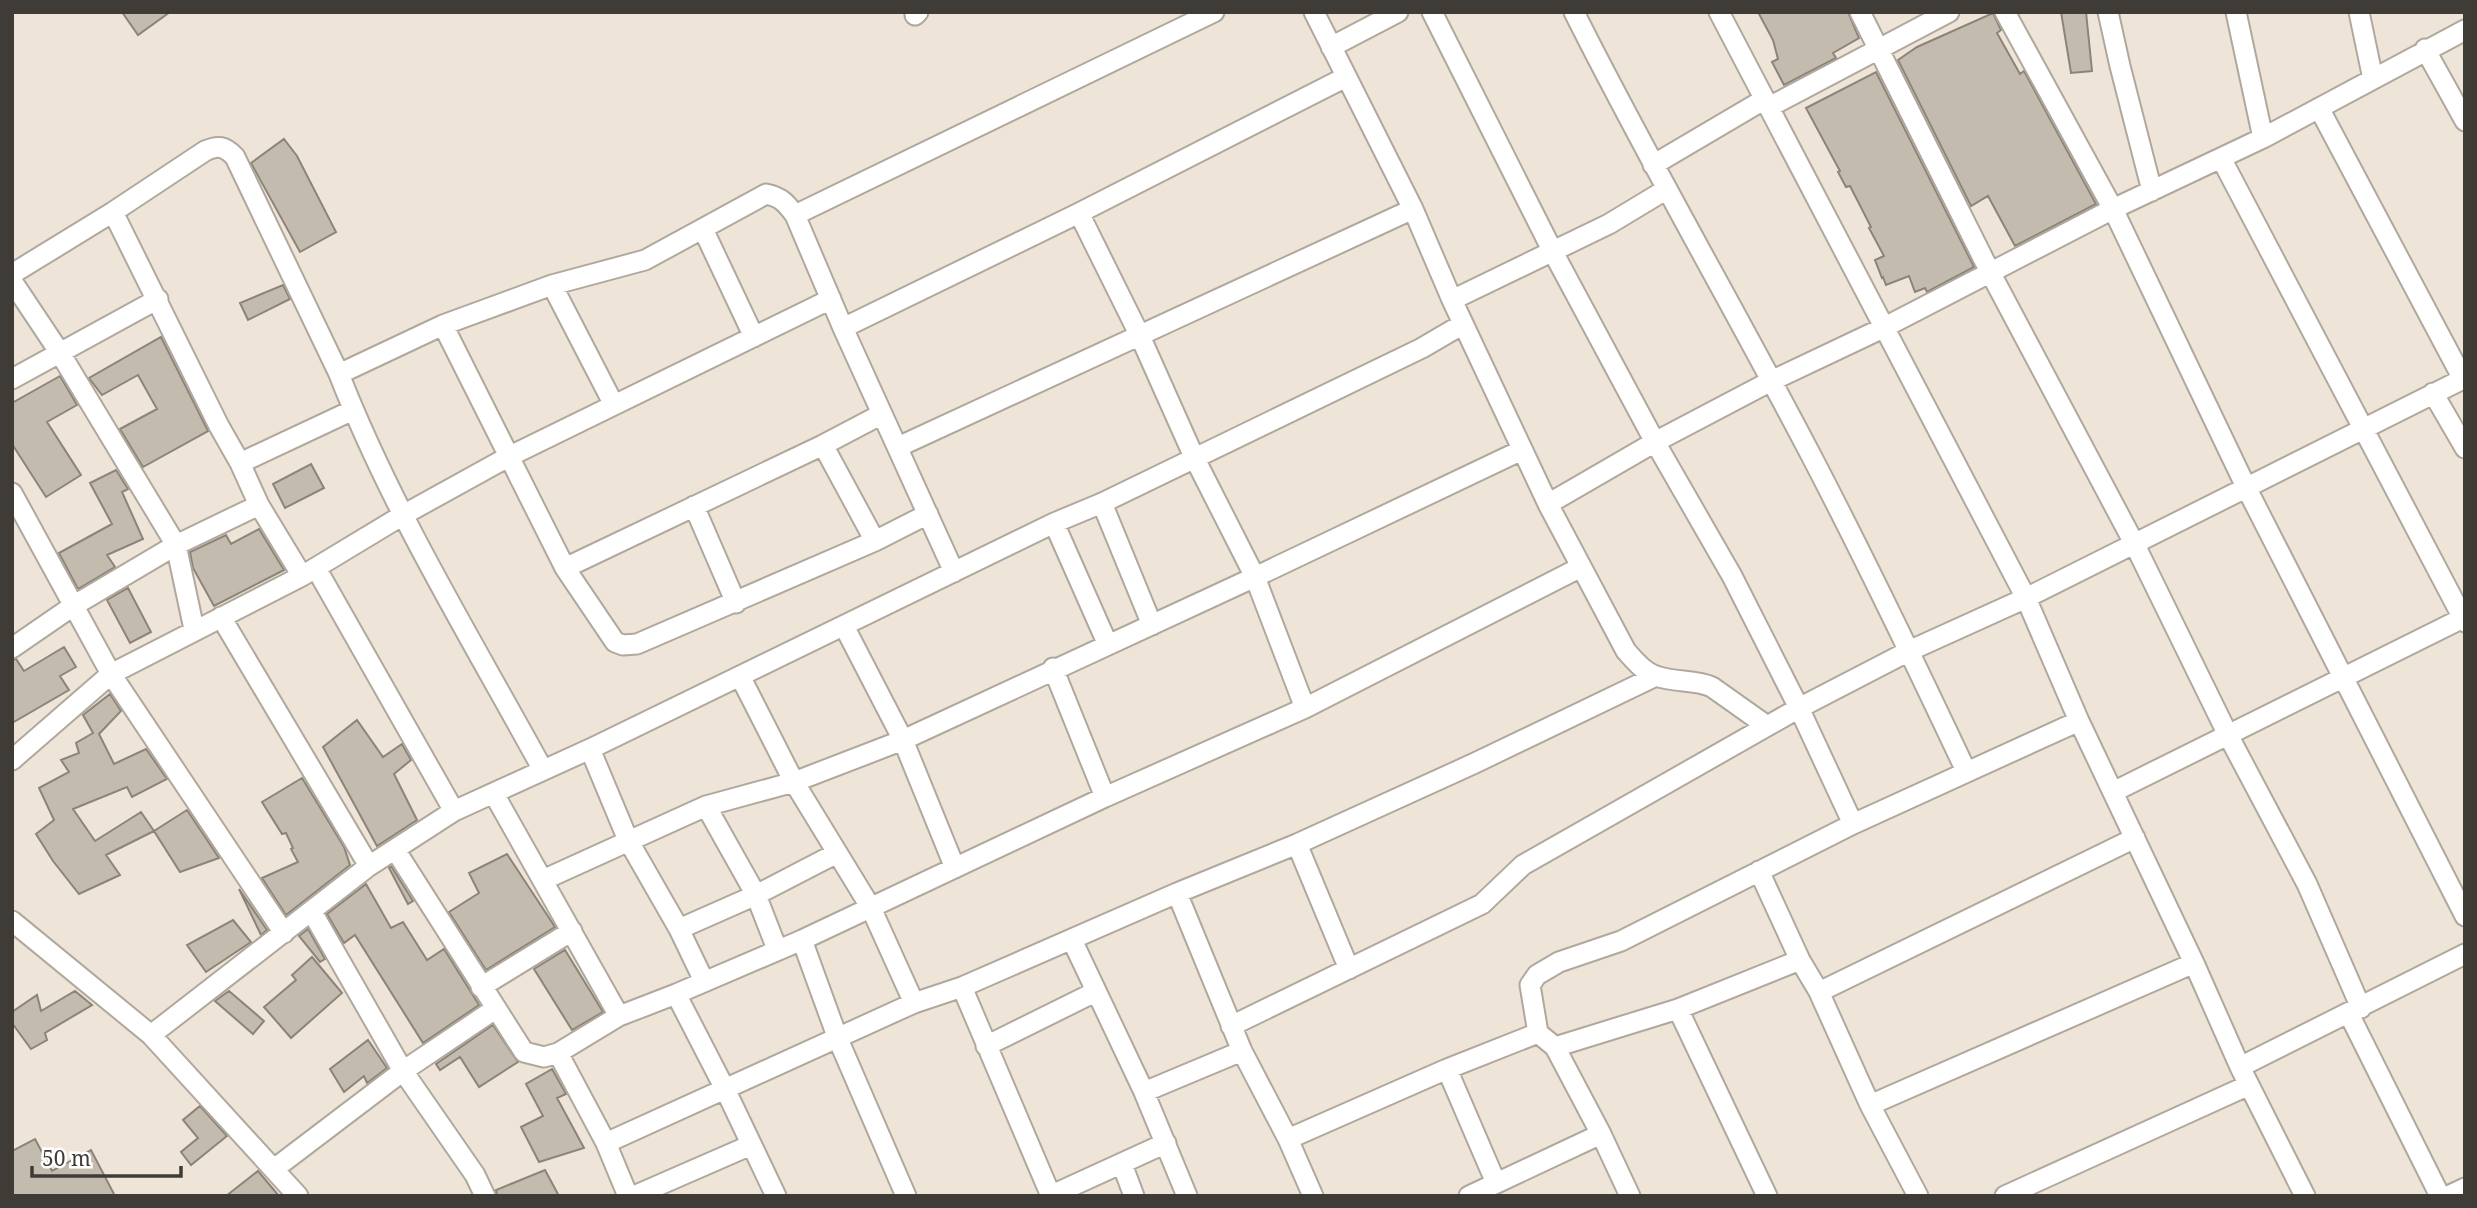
<svg xmlns="http://www.w3.org/2000/svg" width="2477" height="1208" font-family="'Noto Serif',serif">
<style>
.building{fill:#c3bbae;stroke:#8c8478;stroke-width:2}
.lines{fill:none;stroke-linecap:round;stroke-linejoin:round}
.minor-casing{stroke:#b1a89d;stroke-width:23}
.minor{stroke:#fff;stroke-width:19}
</style>
<rect width="100%" height="100%" fill="#eee5d8"/>
<path class="building" d="M 122,12 L 170,12 L 138,35 Z
M 1758,12 L 1848,12 L 1859,38 L 1833,53 L 1836,58 L 1784,85 L 1772,62 L 1778,59 L 1773,40 Z
M 2061,12 L 2086,12 L 2092,71 L 2071,73 Z
M 1993,13 L 2001,30 L 1997,33 L 2020,74 L 2024,71 L 2096,204 L 2015,246 L 1988,196 L 1971,206 L 1898,60 L 1917,47 Z
M 1876,72 L 1974,267 L 1927,292 L 1925,288 L 1915,292 L 1909,276 L 1886,285 L 1883,277 L 1882,278 L 1875,260 L 1884,256 L 1869,228 L 1871,227 L 1850,186 L 1846,187 L 1838,172 L 1840,171 L 1806,108 Z
M 284,139 L 297,156 L 336,232 L 300,252 L 251,163 Z
M 283,285 L 290,299 L 248,320 L 240,303 Z
M 161,337 L 208,431 L 143,467 L 120,429 L 157,409 L 138,375 L 102,395 L 89,378 Z
M 60,376 L 77,405 L 47,422 L 81,475 L 46,497 L 12,444 L 12,403 Z
M 311,464 L 324,488 L 285,508 L 273,484 Z
M 116,470 L 128,489 L 122,492 L 143,539 L 107,555 L 115,567 L 78,589 L 59,553 L 112,524 L 90,483 Z
M 259,529 L 284,570 L 214,606 L 193,568 L 190,552 L 226,535 L 231,544 Z
M 128,588 L 151,632 L 130,643 L 107,600 Z
M 64,647 L 76,667 L 60,676 L 69,690 L 12,723 L 12,660 L 16,659 L 24,671 Z
M 110,694 L 121,711 L 99,734 L 114,764 L 146,749 L 167,779 L 132,797 L 127,787 L 73,809 L 95,841 L 141,812 L 154,831 L 106,855 L 120,875 L 79,894 L 53,861 L 36,834 L 54,820 L 39,788 L 69,772 L 61,760 L 79,753 L 76,743 L 93,733 L 83,715 Z
M 357,720 L 383,757 L 402,744 L 411,760 L 394,774 L 417,820 L 377,846 L 323,747 Z
M 302,778 L 344,847 L 350,865 L 286,915 L 262,878 L 298,862 L 291,849 L 293,848 L 286,833 L 282,834 L 262,802 Z
M 187,810 L 219,858 L 180,872 L 154,831 Z
M 507,854 L 555,927 L 486,970 L 449,912 L 479,893 L 469,873 Z
M 391,866 L 413,901 L 408,904 L 389,868 Z
M 366,884 L 391,928 L 403,922 L 427,960 L 444,949 L 479,1005 L 423,1043 L 355,935 L 344,943 L 327,914 Z
M 239,889 L 267,930 L 261,935 Z
M 233,920 L 251,942 L 206,972 L 187,945 Z
M 308,929 L 325,959 L 320,962 L 299,936 Z
M 565,950 L 603,1012 L 572,1030 L 534,969 Z
M 312,957 L 342,993 L 291,1038 L 264,1007 L 296,980 L 292,975 Z
M 75,991 L 92,1005 L 45,1033 L 47,1040 L 31,1049 L 12,1023 L 12,1012 L 37,995 L 41,1011 Z
M 229,991 L 264,1021 L 253,1034 L 215,1001 Z
M 493,1025 L 518,1062 L 479,1087 L 460,1057 L 440,1070 L 436,1064 Z
M 368,1040 L 387,1068 L 367,1083 L 364,1076 L 344,1092 L 330,1069 Z
M 552,1069 L 566,1094 L 557,1098 L 584,1148 L 539,1162 L 521,1127 L 543,1116 L 526,1084 Z
M 200,1106 L 227,1136 L 191,1165 L 181,1152 L 198,1138 L 183,1120 Z
M 35,1139 L 52,1171 L 91,1150 L 115,1196 L 12,1196 L 12,1151 Z
M 545,1170 L 559,1196 L 497,1196 L 496,1190 Z
M 258,1171 L 279,1196 L 226,1196 Z"/>
<g class="lines">
<g class="minor-casing">
<path id="minor" d="M 1314,12 L 1413,209 L 1452,300 L 1548,504 L 1626,651 C 1635,661 1644,672 1656,676 C 1675,683 1695,679 1712,687 L 1767,726
M 1432,12 L 1553,252 L 1655,442 L 1732,576 L 1799,708 L 1853,824
M 1574,12 C 1650,164 1736,311 1814,461 C 1867,563 1917,667 1966,771
M 1719,12 L 2026,598 L 2079,721 L 2194,963 L 2240,1067 L 2305,1196
M 1860,12 L 1990,272 L 2134,543 L 2228,735 L 2307,884 L 2361,1008
M 2005,12 L 2113,209 L 2247,489 L 2465,916
M 2108,12 L 2120,66 L 2152,191
M 2236,12 L 2263,138
M 2359,12 L 2373,79
M 915,15 L 918,12
M 1331,47 L 1398,12
M 2425,49 L 2465,121
M 1769,107 L 1949,12
M 2319,108 L 2463,379
M 2221,158 L 2465,622
M 1653,165 L 1765,99
M 113,212 L 219,426 L 240,463 L 259,505 L 302,576
M 1079,213 L 1140,336 L 1194,457 L 1255,577 L 1305,708
M 795,215 L 1214,12
M 703,229 L 754,337
M 12,274 L 113,212 L 205,151 C 218,145 225,146 235,157 L 339,374 C 393,512 472,640 543,770
M 12,281 L 60,353 L 176,545 L 194,629
M 552,285 L 614,405
M 1452,300 L 1609,224 L 1667,189
M 443,325 L 565,568 L 615,642 L 623,645 L 637,644 L 875,541 L 928,514
M 843,328 L 1079,213 L 1346,77
M 339,374 L 443,325 L 552,285 L 645,260 L 766,194 C 781,197 786,203 795,215 L 843,328 L 954,572
M 12,379 L 158,299
M 2433,393 L 2465,448
M 823,445 L 875,541
M 898,447 L 1413,209
M 240,463 L 353,410
M 12,493 L 111,674 L 284,933
M 1102,503 L 1152,625
M 1548,504 L 1655,442 L 1771,381 L 1883,328 L 2113,209 L 2263,138 L 2465,30
M 694,506 L 736,603
M 1054,523 L 1108,645
M 316,568 L 454,811
M 565,568 L 823,445 L 882,414
M 221,617 L 369,866
M 844,626 L 903,740 L 955,868
M 12,648 L 73,606 L 176,545 L 259,505
M 1053,668 L 1105,797
M 740,676 L 794,782 L 871,908 L 914,1003
M 590,749 L 628,840 L 679,929 L 704,981
M 12,760 L 111,674 L 302,576 L 403,515 L 508,457 L 831,299
M 2113,792 L 2465,617
M 494,794 L 619,1016
M 706,806 L 756,895 L 777,949
M 1297,844 L 1349,969
M 396,851 L 524,1052 L 544,1057 L 558,1053 L 619,1016 L 676,994 L 802,940 L 1105,797 L 1305,708 L 1581,567
M 1759,871 L 1800,960 L 1819,992 L 1870,1105 L 1918,1196
M 543,880 L 706,806 L 794,782 L 903,740 L 1255,577 L 1522,450
M 1177,893 L 1242,1051 L 1288,1139 L 1313,1196
M 312,912 L 403,1071 L 475,1175 L 485,1196
M 12,921 L 151,1035 L 298,1196
M 679,929 L 756,895 L 837,853
M 802,940 L 838,1039 L 906,1196
M 1072,940 L 1144,1092 L 1187,1196
M 481,987 L 572,931
M 962,987 L 1051,1196
M 1819,992 L 2135,838
M 676,994 L 726,1091 L 776,1196
M 1678,1009 L 1767,1196
M 2349,1014 L 2440,1196
M 1231,1026 L 1482,904 L 1523,865 L 1799,708 L 1909,651 L 2026,598 L 2465,378
M 151,1035 L 369,866 L 454,811 L 590,749 L 1054,523 L 1102,503 L 1422,348 L 1463,324
M 986,1046 L 1095,992
M 1555,1047 L 1678,1009 L 1800,960
M 558,1053 L 606,1143 L 628,1196
M 2240,1067 L 2465,954
M 1447,1069 L 1496,1183
M 1144,1092 L 1242,1051
M 1870,1105 L 2194,963
M 1288,1139 L 1447,1069 L 1538,1033
M 606,1143 L 914,1003 L 962,987 L 1177,893 L 1297,844 L 1475,763 L 1656,676
M 1122,1164 L 1134,1196
M 274,1169 L 403,1071 L 495,1009
M 634,1196 L 751,1145
M 1050,1196 L 1166,1143
M 1469,1196 L 1601,1134
M 1630,1196 L 1601,1134 L 1555,1047 L 1538,1033 L 1530,985 L 1537,975 L 1559,962 L 1621,941 L 1853,824 L 2079,721
M 2005,1196 L 2249,1085
M 2448,1196 L 2465,1188"/>
</g>
<use href="#minor" class="minor"/>
</g>
<rect width="2477" height="1208" fill="none" stroke="#3f3c37" stroke-width="28"/>
<path d="M32 1166v10h149v-10" fill="none" stroke="#3f3c37" stroke-width="3.5"/>
<text x="42" y="1166" font-size="21" fill="#3f3c37" stroke="#ffffff" stroke-width="5" paint-order="stroke">50 m</text>
</svg>
